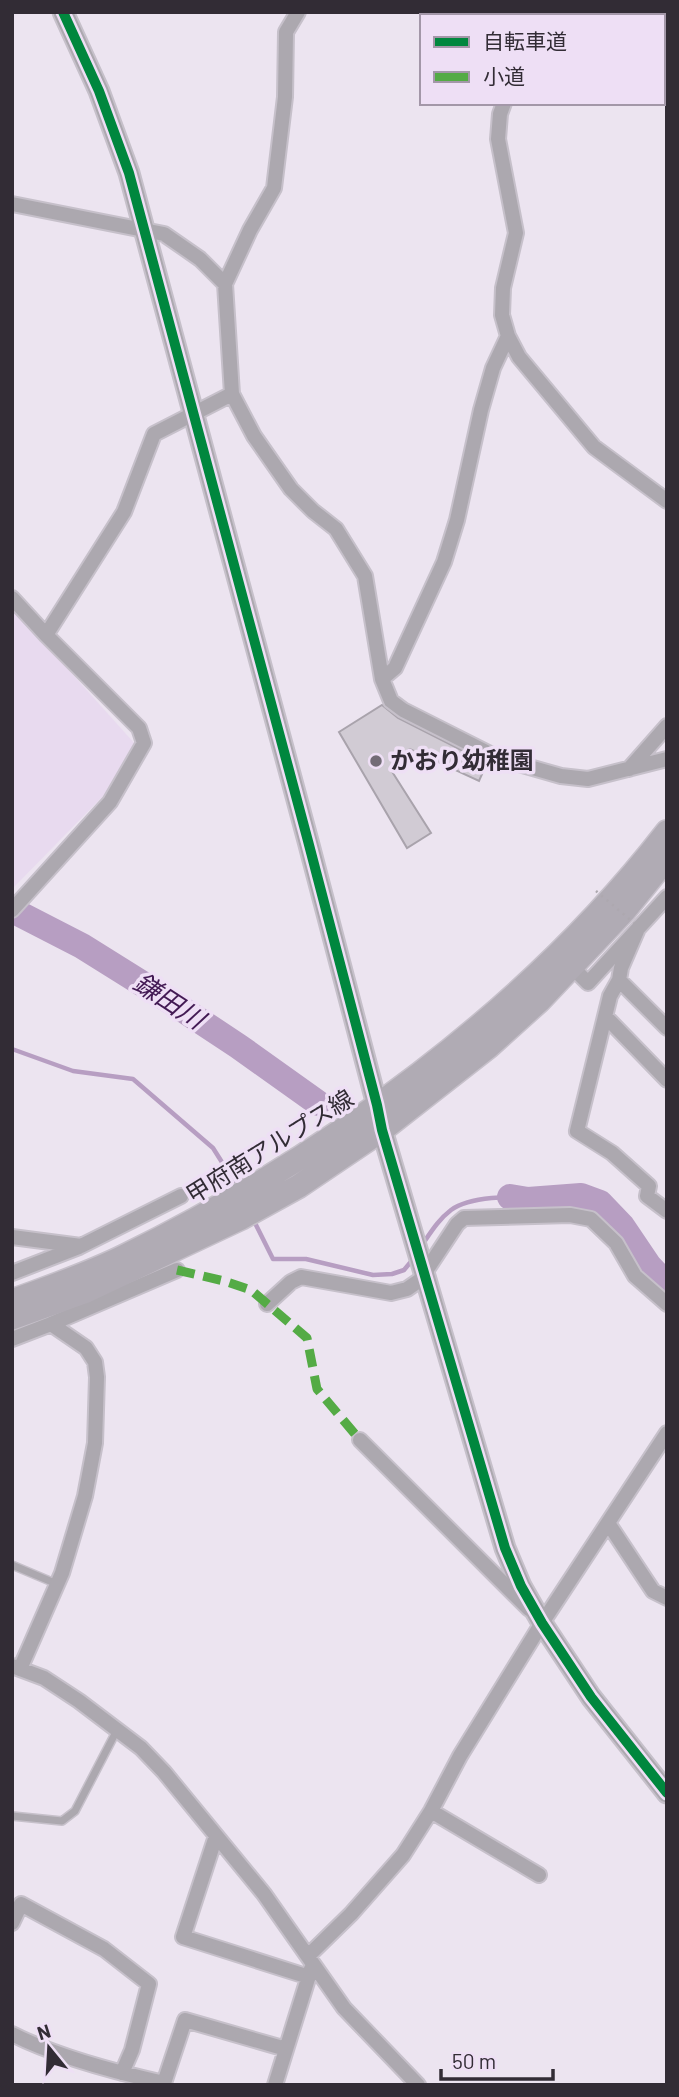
<svg xmlns="http://www.w3.org/2000/svg" width="679" height="2097" font-family="Barlow,'Noto Sans JP',sans-serif">
<style>
.built{fill:#e8daef}
.lines{fill:none;stroke-linecap:round;stroke-linejoin:round}
.stream{stroke:#b79ec2;stroke-width:4.5}
.river{stroke:#b79ec2;stroke-width:26}
.building{fill:#d1cbd4;stroke:#a9a3ac;stroke-width:2}
.lane-casing{stroke:#c6c0ca;stroke-width:10}
.street-casing{stroke:#c6c0ca;stroke-width:18}
.secondary-casing{stroke:#c6c0ca;stroke-width:23}
.primary-casing{stroke:#c6c0ca;stroke-width:26}
.lane{stroke:#aca8af;stroke-width:7}
.street{stroke:#aca8af;stroke-width:14}
.secondary{stroke:#aca8af;stroke-width:19}
.primary{stroke:#b0abb4;stroke-width:23}
.path-bridge{stroke:#ada8af;stroke-width:2.5;stroke-dasharray:2 5;stroke-linecap:butt}
.quiet{stroke:#54ab45;stroke-width:9;stroke-dasharray:18 9;stroke-linecap:butt}
.cycleway-casing{stroke:#eedff5;stroke-width:15}
.cycleway{stroke:#00873e;stroke-width:10}
.poi-dot{fill:#736c76;stroke:#eedff5;stroke-width:2.5}
.labels{text-anchor:middle;stroke-width:7;stroke-linejoin:round;paint-order:stroke}
.poi-label{font-size:24px;font-weight:bold;fill:#322c35;stroke:#eedff5;text-anchor:start}
.street-label{font-size:24px;fill:#322c35;stroke:#eedff5}
.water-label{font-size:26px;font-style:italic;fill:#431a54;stroke:#eedff5}
</style>
<rect width="100%" height="100%" fill="#ece4f0"/>
<path class="built" d="M 12,607 L 135,744 L 108,791 L 12,889 Z"/>
<g class="lines">
<path class="stream" d="M 12,1049 L 73,1071 L 133,1079 L 213,1148 L 237,1186
M 253,1219 L 273,1259 L 306,1259 L 373,1275 L 392,1274 L 404,1270 L 414,1258
M 422,1245 C 431,1232 438,1220 451,1210 C 473,1194 523,1197 550,1197"/>
<path class="river" d="M 12,910 L 82,946 L 170,1001 L 238,1046 L 318,1103
M 510,1197 L 528,1200 L 581,1196 L 600,1203 L 622,1226 L 649,1266 L 667,1285"/>
</g>
<path class="building" d="M 382,705 L 398,718 L 487,763 L 479,781 L 410,749 L 397,756 L 398,764 L 391,770 L 431,833 L 407,848 L 339,732 Z"/>
<g class="lines">
<g class="lane-casing">
<path id="lane" d="M 12,1565 L 57,1584
M 12,1816 L 62,1821 L 75,1811 L 117,1730"/>
</g>
<g class="street-casing">
<path id="street" d="M 298,12 L 286,32 L 285,97 L 274,188 L 250,230 L 225,284 L 232,394 L 254,436 L 291,489 L 313,511 L 336,529 L 365,576 L 382,679 L 391,701 L 403,710 L 498,758 L 561,776 L 588,779 L 667,759
M 546,16 L 547,12
M 504,103 L 500,114 L 498,139 L 516,233 L 503,288 L 502,315 L 508,336 L 519,357 L 594,447 L 667,501
M 12,204 L 164,234 L 200,259 L 225,284
M 12,598 L 46,635 L 139,728 L 144,743 L 110,802 L 12,910
M 46,635 L 124,512 L 154,434 L 232,394
M 382,679 L 395,668 L 444,562 L 457,520 L 481,410 L 493,368 L 508,336
M 629,769 L 667,726
M 637,931 L 621,968 L 619,980 L 610,996 L 577,1131 L 612,1153 L 649,1186 L 647,1196 L 667,1211
M 568,963 L 588,983 L 667,897
M 619,980 L 667,1028
M 605,1016 L 667,1080
M 12,1237 L 81,1246 L 181,1196
M 12,1273 L 79,1247
M 267,1304 L 291,1282 L 301,1277 L 391,1293 L 407,1289 L 420,1280 L 457,1224 L 464,1218 L 570,1215 L 591,1219 L 616,1243 L 635,1276 L 667,1304
M 51,1324 L 177,1270
M 12,1339 L 51,1324 L 86,1348 L 95,1362 L 97,1377 L 95,1443 L 85,1496 L 62,1573 L 20,1669
M 360,1440 L 529,1609
M 608,1523 L 653,1591 L 667,1598
M 12,1666 L 44,1678 L 79,1701 L 141,1748 L 164,1772 L 264,1894 L 344,2008 L 418,2085
M 431,1811 L 539,1875
M 216,1836 L 183,1937 L 309,1977
M 12,1923 L 21,1904 L 104,1949 L 149,1984 L 132,2050 L 122,2073
M 308,1956 L 351,1914 L 403,1855 L 431,1811 L 460,1756 L 542,1623 L 667,1433
M 12,2034 C 57,2057 115,2072 164,2083 L 185,2020 L 286,2049
M 275,2085 L 311,1969"/>
</g>
<g class="secondary-casing">
<path id="secondary" d="M 63,12 L 99,91 L 129,173 L 308,841 L 377,1105 L 382,1130 L 505,1548 L 521,1586 L 542,1623 L 591,1697 L 667,1793"/>
</g>
<g class="primary-casing">
<path id="primary" d="M 12,1301 C 50,1287 89,1274 125,1256 C 327,1157 529,1010 667,832
M 12,1318 L 84,1292 L 241,1218 L 299,1186 L 382,1130 L 488,1047 L 539,1001 L 625,910 L 667,858"/>
</g>
<use href="#lane" class="lane"/>
<use href="#street" class="street"/>
<use href="#secondary" class="secondary"/>
<use href="#primary" class="primary"/>
<path class="path-bridge" d="M 596,891 L 634,923"/>
<path class="quiet" d="M 177,1270 L 224,1281 L 251,1290 L 307,1338 L 317,1389 L 360,1440"/>
<g class="cycleway-casing">
<path id="cycleway" d="M 63,12 L 99,91 L 129,173 L 308,841 L 377,1105 L 382,1130 L 505,1548 L 521,1586 L 542,1623 L 591,1697 L 667,1793"/>
</g>
<use href="#cycleway" class="cycleway"/>
</g>
<circle class="poi-dot" cx="376" cy="761" r="7"/>
<g class="labels">
<g class="poi-label">
<text x="390" y="769">かおり幼稚園</text>
</g>
<g class="street-label">
<text transform="translate(270 1147) rotate(-32)" y="8">甲府南アルプス線</text>
</g>
<g class="water-label">
<text transform="translate(169 1001) rotate(33)" y="9">鎌田川</text>
</g>
</g>
<rect width="679" height="2097" fill="none" stroke="#322c35" stroke-width="28"/>
<rect x="420" y="14" width="245" height="91" fill="#eedff5" stroke="#a397a8" stroke-width="2"/>
<rect x="434" y="37" width="35" height="10" fill="#00873e" stroke="#a397a8" stroke-width="2"/>
<text x="483" y="49" font-size="21" fill="#322c35">自転車道</text>
<rect x="434" y="72" width="35" height="10" fill="#54ab45" stroke="#a397a8" stroke-width="2"/>
<text x="483" y="84" font-size="21" fill="#322c35">小道</text>
<g transform="translate(49 2048) rotate(342)" stroke="#eedff5" stroke-width="5" paint-order="stroke">
<path d="M0-5L12 26L0 18L-12 26Z" fill="#322c35"/>
<text y="-10" font-size="19" font-weight="bold" text-anchor="middle" fill="#322c35">N</text>
</g>
<path d="M441 2069v10h112v-10" fill="none" stroke="#322c35" stroke-width="3.5"/>
<text x="452" y="2069" font-size="21" fill="#322c35" stroke="#eedff5" stroke-width="5" paint-order="stroke">50 m</text>
</svg>
